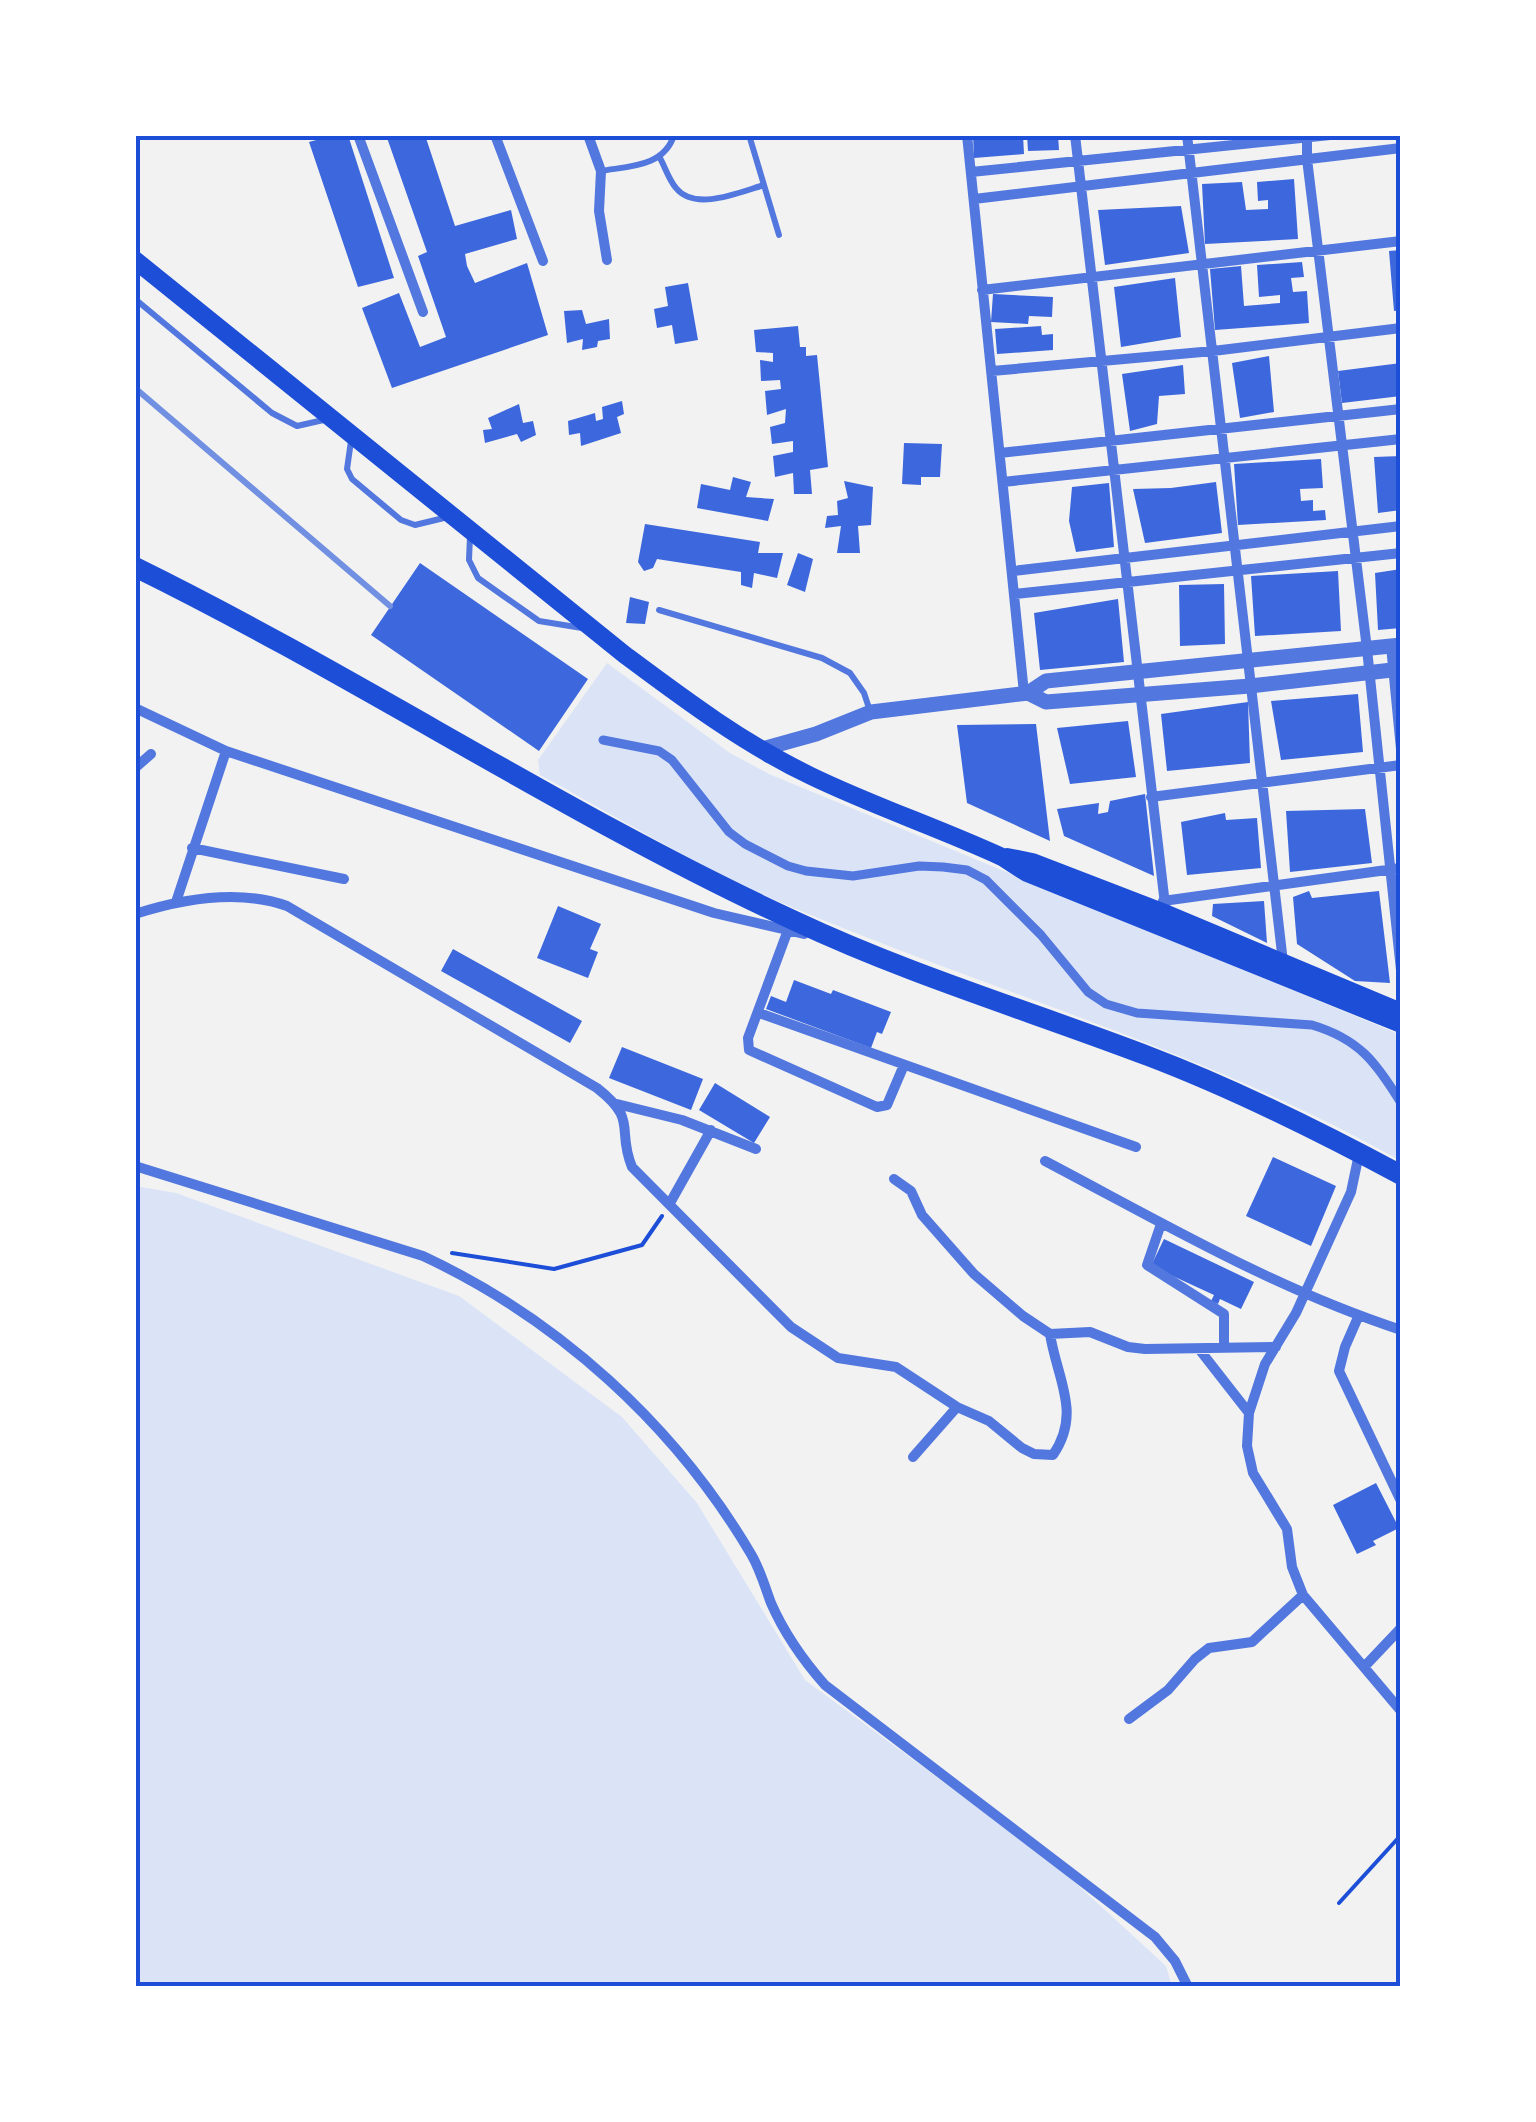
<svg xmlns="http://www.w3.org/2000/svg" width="1536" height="2122" font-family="Bitter,serif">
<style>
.green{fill:#dbe4f7}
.building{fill:#3d67dc}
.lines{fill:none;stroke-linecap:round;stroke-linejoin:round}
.path{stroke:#1d4ed8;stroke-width:4}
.service{stroke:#5277de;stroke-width:6}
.pedestrian{stroke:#5277de;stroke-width:9}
.minor{stroke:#5277de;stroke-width:10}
.tertiary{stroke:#5277de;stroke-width:15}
.secondary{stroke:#1d4ed8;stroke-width:18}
.primary{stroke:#1d4ed8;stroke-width:20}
.rail{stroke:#7290e2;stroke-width:6}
.neatline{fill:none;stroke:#1d4ed8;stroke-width:4}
</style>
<rect width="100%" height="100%" fill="#f2f2f2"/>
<path class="green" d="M 607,663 L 730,753 L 769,774 L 1401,1035 L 1401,1161 C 1212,1054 1001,994 801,911 C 711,874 626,822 540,775 L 538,760 Z
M 135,1186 L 176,1193 L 459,1296 L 622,1417 L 697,1503 L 805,1680 L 1056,1865 L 1166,1966 L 1172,1987 L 135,1987 Z"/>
<path class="building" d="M 334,135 L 348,135 L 394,278 L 358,287 L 309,142 Z
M 386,135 L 425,135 L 455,226 L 511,210 L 517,239 L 465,254 L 467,266 L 475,283 L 527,263 L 548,335 L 392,388 L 362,308 L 399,293 L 420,347 L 446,337 L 418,256 L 427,252 Z
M 973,135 L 1023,135 L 1024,154 L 974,158 Z
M 1027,135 L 1058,135 L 1059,150 L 1028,151 Z
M 1294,179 L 1298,239 L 1205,244 L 1202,184 L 1242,182 L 1246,210 L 1268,209 L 1268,200 L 1258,201 L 1257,182 Z
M 1181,206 L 1189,253 L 1105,265 L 1098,210 Z
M 1401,250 L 1401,310 L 1394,311 L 1389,251 Z
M 1302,262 L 1304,277 L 1291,278 L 1293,292 L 1307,291 L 1309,323 L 1215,330 L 1210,269 L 1241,266 L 1244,306 L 1280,303 L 1280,295 L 1259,297 L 1257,265 Z
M 1175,278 L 1181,337 L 1121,347 L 1114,287 Z
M 688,283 L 698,340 L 675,344 L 672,325 L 657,328 L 654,309 L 668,306 L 665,287 Z
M 993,294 L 1053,297 L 1052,317 L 1029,316 L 1028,324 L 991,322 Z
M 582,310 L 586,324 L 609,319 L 610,339 L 598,341 L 597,347 L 582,350 L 583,339 L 567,343 L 564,311 Z
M 798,326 L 800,347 L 806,347 L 806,356 L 817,355 L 828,467 L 810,470 L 812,494 L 794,494 L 793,473 L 775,477 L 773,456 L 793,452 L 793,441 L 772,444 L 770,427 L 785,423 L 786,409 L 767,415 L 765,391 L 781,389 L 780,380 L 761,381 L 760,360 L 773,362 L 773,353 L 756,352 L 754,330 Z
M 1041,326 L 1042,335 L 1053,334 L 1053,350 L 997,354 L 995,329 Z
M 1269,356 L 1274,412 L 1240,418 L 1232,363 Z
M 1401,363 L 1401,396 L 1342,403 L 1338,371 Z
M 1183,365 L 1185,394 L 1159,396 L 1157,424 L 1130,431 L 1122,374 Z
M 622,401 L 624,414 L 617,417 L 621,433 L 581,446 L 580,433 L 569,435 L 568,421 L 595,413 L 596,421 L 603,419 L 602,407 Z
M 519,404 L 523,423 L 533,421 L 536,435 L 521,442 L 517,434 L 485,443 L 483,430 L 492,429 L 488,418 Z
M 904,443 L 942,444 L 940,477 L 921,477 L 921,485 L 902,484 Z
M 1401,456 L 1401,510 L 1378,513 L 1374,457 Z
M 1321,459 L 1323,488 L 1300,489 L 1301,501 L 1313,500 L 1313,511 L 1325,510 L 1326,520 L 1238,525 L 1234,464 Z
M 733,477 L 751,482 L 746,497 L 774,499 L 768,521 L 697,508 L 701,484 L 730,490 Z
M 844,481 L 873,487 L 871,525 L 858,526 L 860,553 L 837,553 L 841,526 L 825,528 L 827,516 L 838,515 L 837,501 L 848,498 Z
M 1216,482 L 1222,533 L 1145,543 L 1133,489 L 1171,488 Z
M 1109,483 L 1114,547 L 1076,552 L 1069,521 L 1072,487 Z
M 645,524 L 760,542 L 758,553 L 783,553 L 777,578 L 754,573 L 752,588 L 741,585 L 741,572 L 657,559 L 653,568 L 644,571 L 638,562 Z
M 798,553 L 813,559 L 805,592 L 787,585 Z
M 420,563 L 588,679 L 539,751 L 371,635 Z
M 1401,569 L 1401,628 L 1378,630 L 1375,573 Z
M 1338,571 L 1341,631 L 1255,636 L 1251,576 Z
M 1224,584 L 1225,644 L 1180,646 L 1179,585 Z
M 630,597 L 649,602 L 645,624 L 626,623 Z
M 1118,599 L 1124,662 L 1040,670 L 1034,613 Z
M 1358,694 L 1363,752 L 1281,760 L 1271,701 Z
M 1248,702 L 1250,763 L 1167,771 L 1161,714 Z
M 1128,721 L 1136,777 L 1070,784 L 1057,728 Z
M 1036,724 L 1050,841 L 967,803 L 957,725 Z
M 1145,794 L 1154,876 L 1064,836 L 1057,809 L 1099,803 L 1098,814 L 1108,812 L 1110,801 Z
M 1365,809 L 1372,863 L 1290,872 L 1286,811 Z
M 1225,813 L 1226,820 L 1257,818 L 1261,868 L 1187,875 L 1181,822 Z
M 1309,891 L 1312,898 L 1379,891 L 1390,983 L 1355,981 L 1297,944 L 1293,897 Z
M 1264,901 L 1267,943 L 1212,916 L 1213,904 Z
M 558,906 L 601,924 L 590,949 L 598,952 L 588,978 L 537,958 Z
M 453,949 L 582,1021 L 570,1043 L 441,971 Z
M 794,980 L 831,994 L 833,990 L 891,1012 L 882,1034 L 877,1032 L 871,1048 L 766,1009 L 771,996 L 786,1002 Z
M 622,1047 L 703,1079 L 691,1110 L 609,1078 Z
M 715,1083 L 770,1117 L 754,1143 L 699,1110 Z
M 1273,1157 L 1336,1186 L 1311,1246 L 1246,1216 Z
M 1164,1239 L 1254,1282 L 1241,1309 L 1220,1299 L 1218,1304 L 1211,1301 L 1214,1295 L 1151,1266 Z
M 1376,1483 L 1399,1528 L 1373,1541 L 1376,1545 L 1357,1554 L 1333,1505 Z"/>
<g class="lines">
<path class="path" d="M 452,1253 L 554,1269 L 642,1245 L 662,1216
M 1339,1903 L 1401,1835"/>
<path class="service" d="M 749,135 L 779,235
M 660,158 C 665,167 669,180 676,188 C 695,212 740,192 764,185
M 601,171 C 629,166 664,167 674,135
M 135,299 L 272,413 L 297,426 L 328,419
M 351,441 L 347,469 L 352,479 L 401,520 L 415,525 L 448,517
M 470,536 L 469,560 L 478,578 L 539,621 L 582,628
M 659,610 L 822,658 L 850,673 L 864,693 L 870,711"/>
<path class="pedestrian" d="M 603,740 L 659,751 L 672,760 L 729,832 L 745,844 L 788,866 L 806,871 L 853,876 L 919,866 L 943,867 L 967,870 L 986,880 L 1041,935 L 1088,992 L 1106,1004 L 1137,1013 L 1312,1025 C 1359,1039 1376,1062 1401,1103"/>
<path class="minor" d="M 358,135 L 423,312
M 495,135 L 543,261
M 588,135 L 601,171 L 599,211 L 607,260
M 967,135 L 1024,693
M 1075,135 L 1166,913
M 1187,135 L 1283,962
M 1307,135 L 1307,159 L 1367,649 L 1401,970
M 971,172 L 1330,135
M 974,199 L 1401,148
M 982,290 L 1401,241
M 992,371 L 1213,351 L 1401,328
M 1000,453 L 1401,409
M 1003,482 L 1401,439
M 1013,571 L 1401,526
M 1015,594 L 1401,553
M 1391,646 L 1401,749
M 135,708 L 226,751 L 714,913 L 804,934
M 135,768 L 151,754
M 1151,797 L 1401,765
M 192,848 L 344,879
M 1163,901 L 1401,868
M 176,902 L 226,751
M 135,914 C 182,899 239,889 287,906 L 597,1088 C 639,1121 616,1128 632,1167 L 791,1327 L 838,1358 L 896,1367 L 957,1407 L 989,1421 L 1022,1448 L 1034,1454 L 1053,1455 C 1082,1413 1057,1379 1050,1334
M 788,930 L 748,1038 L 749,1050 L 877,1107 L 887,1105 L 904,1065
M 759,1013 L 1136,1147
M 617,1104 L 682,1120 L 756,1149
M 1359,1154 L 1351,1192 L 1296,1313 L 1265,1364 L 1249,1413 L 1247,1446 L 1253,1473 L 1287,1529 L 1292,1567 L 1303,1595 L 1401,1711
M 1045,1161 C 1161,1222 1275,1289 1401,1330
M 135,1166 L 423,1256 C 558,1319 675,1425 751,1554 C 760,1569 765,1587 771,1603 C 785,1635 802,1659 825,1685 L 1155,1937 L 1175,1961 L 1188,1987
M 894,1179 L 911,1191 L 922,1215 L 974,1274 L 1023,1316 L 1050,1334 L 1090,1332 L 1128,1347 L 1145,1349 L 1276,1347
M 670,1203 L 711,1130
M 1161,1224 L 1147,1265 L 1224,1314 L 1224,1348
M 1359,1315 L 1345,1347 L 1339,1371 L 1401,1501
M 1199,1349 L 1249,1413
M 913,1457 L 957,1407
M 1365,1666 L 1401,1628
M 1129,1719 L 1168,1690 L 1195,1659 L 1209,1648 L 1252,1642 L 1303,1595"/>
<path class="tertiary" d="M 1028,693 L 1046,702 L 1250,686 L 1401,669
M 762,749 L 816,734 L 871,712 L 1028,693 L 1046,681 L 1401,645"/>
<path class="secondary" d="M 135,260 L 625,655 C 684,699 744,744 811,776 C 873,806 939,828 1002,857 L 1027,873 L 1401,1024
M 1007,857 L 1032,862 L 1167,914 L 1401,1012"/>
<path class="primary" d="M 135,567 C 359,677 569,817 795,921 C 910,975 1030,1011 1148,1056 C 1235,1089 1319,1131 1401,1175"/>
<path class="rail" d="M 135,388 L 390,606"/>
</g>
<rect width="1536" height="2122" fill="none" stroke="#ffffff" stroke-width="275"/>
<rect x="138" y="138" width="1260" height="1846" class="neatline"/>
</svg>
